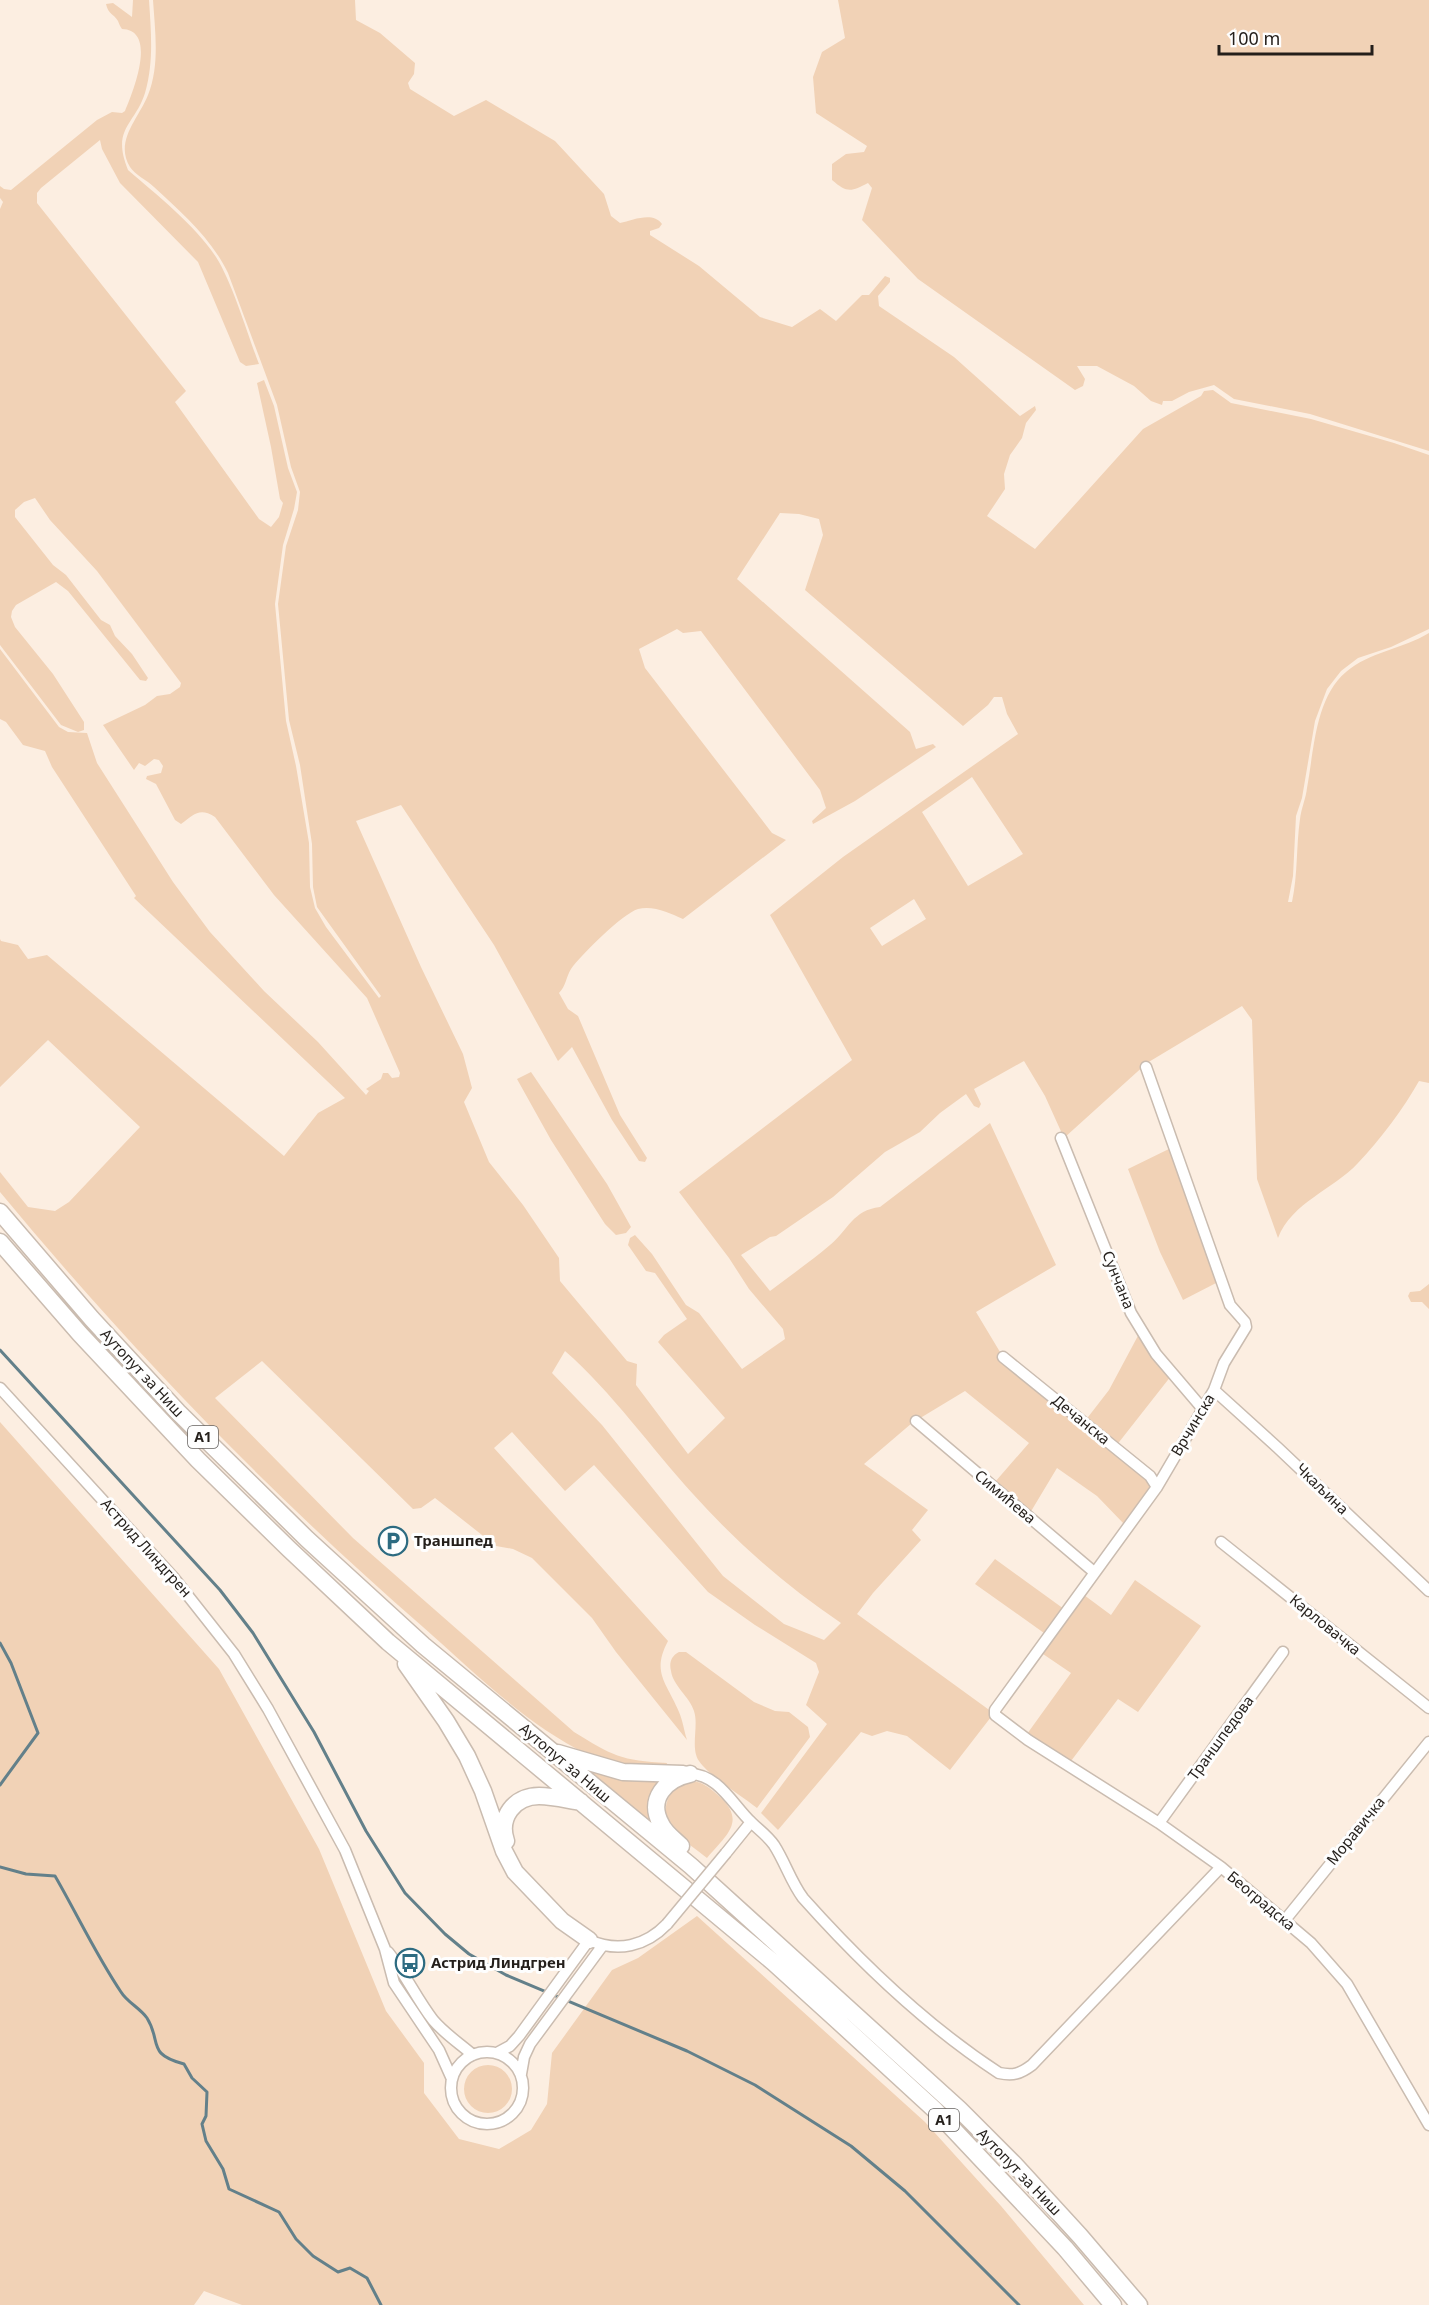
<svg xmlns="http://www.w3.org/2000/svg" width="1429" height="2305" font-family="'Noto Sans',sans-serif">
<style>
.green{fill:#f1d2b6;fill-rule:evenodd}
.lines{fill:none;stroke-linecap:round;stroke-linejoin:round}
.stream{stroke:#63808a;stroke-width:3}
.minor-casing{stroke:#cabcb0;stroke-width:13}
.highway-casing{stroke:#cabcb0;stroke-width:19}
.minor{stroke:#fff;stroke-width:10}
.highway{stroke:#fff;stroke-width:16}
.minor-bridge-casing{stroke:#cabcb0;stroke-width:13;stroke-linecap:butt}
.minor-bridge{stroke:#fff;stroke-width:10}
.labels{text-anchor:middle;stroke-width:6;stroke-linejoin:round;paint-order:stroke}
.shield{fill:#fefefe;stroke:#65625f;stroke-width:1.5}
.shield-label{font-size:14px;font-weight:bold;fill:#241f1b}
.street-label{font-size:15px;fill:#241f1b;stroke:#fefefe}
.poi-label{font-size:15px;font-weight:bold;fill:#241f1b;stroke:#fefefe;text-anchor:start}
</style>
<rect width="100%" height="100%" fill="#fceee1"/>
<path class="green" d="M 133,0 L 149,0 C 151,32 154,62 145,93 C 135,125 111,128 128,170 C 157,195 195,225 216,257 C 233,284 247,333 259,364 L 246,366 L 240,362 L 198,262 L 120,183 L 102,149 L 100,140 L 41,188 L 37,193 L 37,203 L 186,391 L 175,402 L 259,519 L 271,527 L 279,517 L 283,503 L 280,499 L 271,447 L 257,383 L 264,380 L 274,406 L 288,468 L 297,492 L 294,509 L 283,545 L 275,604 L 286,721 L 296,766 L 309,843 L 310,887 L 315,908 L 326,927 L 379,998 L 381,996 L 317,907 L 313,887 L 312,844 L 300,765 L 289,720 L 278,604 L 286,546 L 298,510 L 300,492 L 291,467 L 277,405 L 228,273 C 211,238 183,214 154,187 C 147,180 135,175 130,167 C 114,141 139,118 148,95 C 160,65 155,31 153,0 L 355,0 L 356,20 L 380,33 L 415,63 L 414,74 L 408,83 L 410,89 L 454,116 L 486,100 L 555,141 L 604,194 L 611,216 L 620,223 C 633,220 653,211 662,224 L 659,228 L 650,231 L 650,235 L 699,266 L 760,317 L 792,327 L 820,309 L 836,321 L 862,295 L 869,295 L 885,276 L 890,278 L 890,282 L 878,296 L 879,306 L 954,357 L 1020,416 L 1035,406 L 1036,410 L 1026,423 L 1022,438 L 1010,455 L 1004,474 L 1005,489 L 987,516 L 1035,549 L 1143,429 L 1201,396 L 1204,391 L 1213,390 L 1231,403 L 1311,419 L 1394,443 L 1429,455 L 1429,629 L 1391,647 L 1358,658 L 1341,671 L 1327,689 L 1315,721 L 1302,798 L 1296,816 L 1293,876 L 1288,902 L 1292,902 C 1298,874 1296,847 1300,819 C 1301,809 1306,798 1307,788 C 1314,751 1315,698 1346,672 C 1369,652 1403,649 1429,633 L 1429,1083 L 1419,1081 C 1404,1108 1380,1140 1358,1163 C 1333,1190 1292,1202 1278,1238 L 1257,1179 L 1252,1020 L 1242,1006 L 1147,1063 L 1064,1138 L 1045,1096 L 1024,1061 L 974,1089 L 981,1104 L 979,1108 L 974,1106 L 966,1094 L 940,1113 L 920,1132 L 885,1152 L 833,1197 L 776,1236 L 770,1237 L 741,1255 L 770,1291 C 790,1276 811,1261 830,1245 C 848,1230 853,1210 880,1207 L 990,1123 L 1056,1265 L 976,1312 L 1000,1352 L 997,1355 L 1124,1458 L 1154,1487 L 1125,1525 L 1097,1496 L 1057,1468 L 1030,1513 L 995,1482 L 1029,1443 L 965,1391 L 912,1423 L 864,1464 L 928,1510 L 912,1530 L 921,1540 L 873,1593 L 857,1614 L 992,1712 L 991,1717 L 950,1770 L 907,1736 L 887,1731 L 872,1736 L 861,1732 L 778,1830 L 761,1813 L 827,1724 L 806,1705 L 819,1672 L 816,1663 L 755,1625 L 708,1592 L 594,1465 L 565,1491 L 512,1432 L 494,1448 L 668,1641 C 651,1673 667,1683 679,1712 C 683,1721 684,1731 687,1740 L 616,1652 L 592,1618 L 532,1558 L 513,1549 L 496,1546 L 435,1498 L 421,1508 L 413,1509 L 262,1361 L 215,1398 L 353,1538 L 574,1732 C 611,1755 622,1761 667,1763 L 666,1767 C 640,1768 610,1766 587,1754 C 525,1724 474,1672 423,1627 C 270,1494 129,1348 0,1192 L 0,1172 L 28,1207 L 55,1211 L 69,1202 L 140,1127 L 48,1040 L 0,1087 L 0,939 L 1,941 L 18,945 L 28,959 L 47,955 L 284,1156 L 318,1113 L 345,1098 L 134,898 L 136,896 L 52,767 L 45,751 L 23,745 L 6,722 L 0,719 L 0,649 L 59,727 L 68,732 L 87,733 L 97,763 L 173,882 L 210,932 L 264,991 L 318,1042 L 366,1095 L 369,1091 L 366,1089 L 381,1079 L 383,1073 L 388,1073 L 392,1078 L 399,1077 L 400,1073 L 367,998 L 274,895 L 215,817 C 199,807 194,815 181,824 L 175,820 L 156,784 L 146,779 L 147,776 L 161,773 L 163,766 L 159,760 L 154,759 L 145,766 L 139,763 L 134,770 L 103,725 L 145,705 L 157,696 L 170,694 L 180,687 L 181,683 L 97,571 L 50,520 L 35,498 L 24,502 L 15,510 L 15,517 L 53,565 L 66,575 L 101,620 L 110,625 L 115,636 L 132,654 L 148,678 L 146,681 L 140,680 L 68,591 L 56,582 L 16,605 L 12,611 L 11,617 L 15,627 L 53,674 L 84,722 L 84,730 L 78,732 L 61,725 L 0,645 L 0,209 L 3,202 L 0,198 L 0,186 L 4,189 L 11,190 L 97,120 L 112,112 L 122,113 L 125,111 C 133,92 158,30 122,29 C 120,26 119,24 118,21 C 114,14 108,14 106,4 L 113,3 L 132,17 ZM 780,513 L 799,514 L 819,519 L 823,535 L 805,590 L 963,726 L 988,705 L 994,697 L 1002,697 L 1007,714 L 1018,734 L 843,857 L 770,915 L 852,1060 L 679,1192 L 729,1258 L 749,1289 L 783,1329 L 785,1339 L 742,1369 L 699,1313 L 686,1305 L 652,1254 L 635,1235 L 630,1238 L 628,1245 L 646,1271 L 655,1273 L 687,1319 L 664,1335 L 658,1342 L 725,1418 L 688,1454 L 636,1385 L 637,1364 L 627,1361 L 560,1281 L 559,1258 L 523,1205 L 489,1162 L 464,1102 L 472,1088 L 463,1054 L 421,967 L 356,821 L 401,805 L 494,945 L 558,1061 L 572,1047 L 612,1120 L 639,1161 L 645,1162 L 647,1158 L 620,1115 L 578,1016 L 568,1009 L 559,993 C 566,986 566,977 571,969 C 581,955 622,914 638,909 C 653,905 670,913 683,919 L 786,840 L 772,833 L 645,668 L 639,649 L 677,629 L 683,633 L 701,631 L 820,790 L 826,808 L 812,821 L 813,824 L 855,801 L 936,747 L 933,744 L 916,749 L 910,732 L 737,579 ZM 972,777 L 1023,854 L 968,886 L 922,812 ZM 914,899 L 926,919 L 882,946 L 870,928 ZM 565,1351 C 612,1392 651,1448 693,1494 C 738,1544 786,1586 841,1623 L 824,1640 L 784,1624 L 723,1576 L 602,1425 L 552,1373 Z
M 838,0 L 1429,0 L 1429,451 L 1310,414 L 1234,399 L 1214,385 L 1189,392 L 1172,401 L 1163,401 L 1162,405 L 1151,401 L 1134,386 L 1097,366 L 1077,366 L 1085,379 L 1083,386 L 1075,390 L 918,279 L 862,220 L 872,188 L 868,183 C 851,192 847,193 832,180 L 832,164 L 846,154 L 864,152 L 867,146 L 816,113 L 813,77 L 822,52 L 845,38 Z
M 531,1072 L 607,1184 L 631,1227 L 626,1233 L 616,1235 L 605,1224 L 551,1140 L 517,1079 Z
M 1173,1147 L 1220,1281 L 1183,1300 L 1160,1252 L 1128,1169 Z
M 1429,1284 L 1429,1309 L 1422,1302 L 1411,1302 L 1408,1296 L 1410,1292 L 1420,1291 Z
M 1140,1332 L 1171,1376 L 1116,1446 L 1085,1421 L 1109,1390 Z
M 0,1422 L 219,1669 L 319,1849 L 386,2011 L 424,2063 L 424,2093 L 459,2139 L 499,2149 L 531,2130 L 547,2104 L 552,2053 L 612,1970 L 638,1958 L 697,1916 L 925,2122 L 1001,2206 L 1084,2305 L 242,2305 L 204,2291 L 194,2305 L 0,2305 Z
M 995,1559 L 1064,1609 L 1044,1633 L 975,1584 Z
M 1135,1580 L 1201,1626 L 1138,1712 L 1118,1699 L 1071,1761 L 1027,1734 L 1071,1673 L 1043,1654 L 1084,1595 L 1111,1615 Z
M 679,1652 L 686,1652 L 754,1702 L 775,1711 L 789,1712 L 808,1727 L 810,1737 L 757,1808 C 742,1796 709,1776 699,1761 C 690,1748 699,1726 694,1711 C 690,1697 673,1686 671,1671 C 669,1663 671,1656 679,1652 Z
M 592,1772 L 670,1777 C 652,1794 646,1797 651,1823 L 591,1774 Z
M 692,1781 C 704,1782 711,1789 720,1797 C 747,1822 725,1836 707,1858 C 680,1836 651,1824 674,1787 Z
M464 2089a24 24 0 1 1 48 0a24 24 0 1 1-48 0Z"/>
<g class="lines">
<path class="stream" d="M 0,1350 L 220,1590 L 253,1633 L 314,1732 L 366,1831 L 405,1893 L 445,1934 L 469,1954 L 506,1975 L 687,2051 L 755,2085 L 851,2146 L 905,2191 L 1019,2305
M 0,1643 L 11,1663 L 38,1733 L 0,1785
M 0,1867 L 26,1874 L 55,1876 C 77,1914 96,1955 121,1992 C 127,2002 140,2008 147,2018 C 162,2042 146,2054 184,2064 L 192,2078 L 207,2092 L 206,2116 L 202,2124 L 206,2141 L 223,2169 L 229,2189 L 279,2212 L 296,2239 L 313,2256 L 338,2272 L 350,2268 L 367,2278 L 381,2305"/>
<g class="minor-casing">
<path id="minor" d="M 1146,1067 L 1230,1305 L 1245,1322 L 1246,1327 L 1224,1363 L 1214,1390 L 1157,1487 L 995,1710 L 995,1715 L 1028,1740 L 1159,1823 L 1221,1867 L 1311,1943 L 1347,1984 L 1429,2125
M 1061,1138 L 1131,1313 L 1156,1354 L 1202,1408
M 1003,1357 L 1150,1476 L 1157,1487
M 0,1388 L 174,1578 L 234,1654 L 268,1709 L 345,1850 L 385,1949 L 394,1983 L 439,2050 L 452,2079
M 1214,1390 L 1278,1448 L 1429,1591
M 916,1421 L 1094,1572
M 1221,1542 L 1429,1708
M 690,1774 C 718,1774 733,1805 751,1822 C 759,1830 767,1835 774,1845 C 785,1862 791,1882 803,1898 C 861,1963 927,2026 999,2073 C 1013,2076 1020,2074 1032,2065 L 1221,1867
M 1159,1823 L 1283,1652
M 726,1853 L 751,1822
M 1285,1920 L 1429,1742
M 388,1952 C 405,1973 416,1998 433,2020 C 445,2034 459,2043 473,2055
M451 2088a36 36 0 1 1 72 0a36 36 0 1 1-72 0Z
M 497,2053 L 510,2046 L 519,2036 L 589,1940 C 618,1953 646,1946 667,1924
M 521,2074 L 524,2057 L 530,2044 L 603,1945"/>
</g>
<g class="highway-casing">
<path id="highway" d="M 0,1212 L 92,1319 L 178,1412 L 307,1539 L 423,1645 L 691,1866 L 959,2109 L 1014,2164 L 1080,2236 L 1139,2305
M 0,1242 L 80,1334 L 198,1460 L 289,1549 L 388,1642 L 773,1962 L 838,2021 L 935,2110 L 1065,2248 L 1113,2305
M 406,1664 L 446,1721 L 467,1756 L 483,1791 L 504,1851 L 515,1872 L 562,1921 L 589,1940
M 558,1753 L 623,1772 L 683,1774
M 506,1841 C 498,1818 514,1796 539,1796 C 553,1796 568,1800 581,1802
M 681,1846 C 674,1839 665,1833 661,1824 C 647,1799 666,1779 690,1774"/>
</g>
<use href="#minor" class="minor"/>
<use href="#highway" class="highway"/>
<g class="minor-bridge-casing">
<path id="minor-bridge" d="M 667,1924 L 726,1853"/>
</g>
<use href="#minor-bridge" class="minor-bridge"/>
</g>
<defs>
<g id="parking-ring" transform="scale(1.5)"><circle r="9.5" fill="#fefefe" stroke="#2d6b81" stroke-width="1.5"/><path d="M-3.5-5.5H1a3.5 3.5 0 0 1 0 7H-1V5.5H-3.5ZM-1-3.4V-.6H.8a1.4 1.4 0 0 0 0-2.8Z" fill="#2d6b81"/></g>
<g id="bus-ring" transform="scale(1.5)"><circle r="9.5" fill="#fefefe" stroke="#2d6b81" stroke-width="1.5"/><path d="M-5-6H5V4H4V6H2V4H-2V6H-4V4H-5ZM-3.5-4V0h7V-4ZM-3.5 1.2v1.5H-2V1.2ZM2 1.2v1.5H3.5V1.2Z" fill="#2d6b81"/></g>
</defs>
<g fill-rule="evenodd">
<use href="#parking-ring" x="393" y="1541"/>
<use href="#bus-ring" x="410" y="1963"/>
</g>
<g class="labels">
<g class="shield">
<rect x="188" y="1426" width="30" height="22" rx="4.5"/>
<rect x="929" y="2109" width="30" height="22" rx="4.5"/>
</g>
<g class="shield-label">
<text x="203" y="1442">A1</text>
<text x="944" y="2125">A1</text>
</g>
<g class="street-label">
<text transform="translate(1118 1280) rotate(68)" y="5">Сунчана</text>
<text transform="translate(142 1373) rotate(47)" y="5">Аутопут за Ниш</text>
<text transform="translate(1081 1420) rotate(39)" y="5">Дечанска</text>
<text transform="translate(1193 1425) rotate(-59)" y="5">Врчинска</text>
<text transform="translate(1322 1489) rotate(44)" y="5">Чкаљина</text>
<text transform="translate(1005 1497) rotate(40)" y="5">Симићева</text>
<text transform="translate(146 1548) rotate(48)" y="5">Астрид Линдгрен</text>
<text transform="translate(1325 1625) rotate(39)" y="5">Карловачка</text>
<text transform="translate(1221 1738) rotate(-54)" y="5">Траншпедова</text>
<text transform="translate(565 1763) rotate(40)" y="5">Аутопут за Ниш</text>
<text transform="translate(1356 1831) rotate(-51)" y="5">Моравичка</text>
<text transform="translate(1261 1901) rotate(40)" y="5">Београдска</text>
<text transform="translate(1019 2172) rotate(46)" y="5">Аутопут за Ниш</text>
</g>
<g class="poi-label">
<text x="414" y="1546">Траншпед</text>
<text x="431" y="1968">Астрид Линдгрен</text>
</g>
</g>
<path d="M1219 45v9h153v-9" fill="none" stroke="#241f1b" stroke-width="3"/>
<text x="1228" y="45" font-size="18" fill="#241f1b" stroke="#fefefe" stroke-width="4.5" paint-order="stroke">100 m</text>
</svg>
